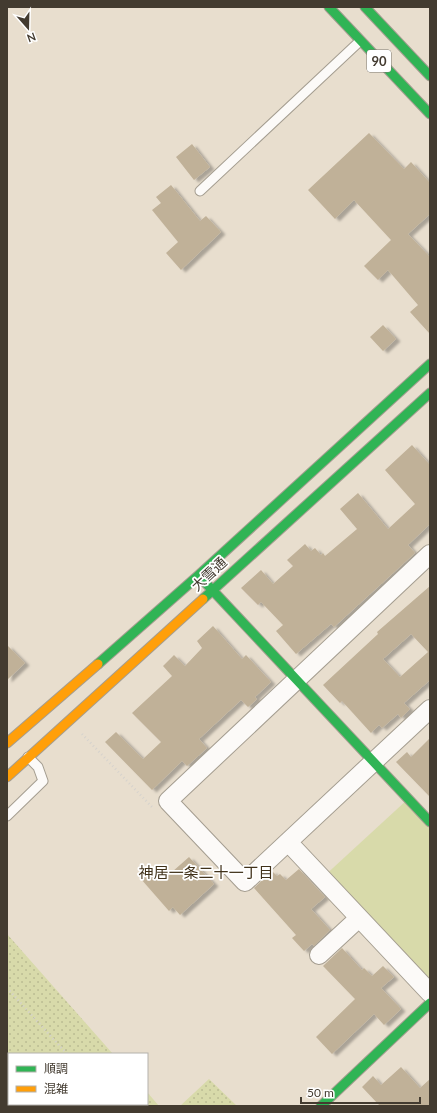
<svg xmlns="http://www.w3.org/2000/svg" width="437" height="1113" font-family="Lato,'Noto Sans JP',sans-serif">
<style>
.grass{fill:url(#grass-dots)}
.park{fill:#d8daaa}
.building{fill:#c0b198;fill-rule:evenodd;filter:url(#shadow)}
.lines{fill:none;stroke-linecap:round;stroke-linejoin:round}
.lane-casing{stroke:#a49d90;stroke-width:11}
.street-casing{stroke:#a49d90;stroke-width:20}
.fast-casing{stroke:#a49d90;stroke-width:11}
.slow-casing{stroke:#a49d90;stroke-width:11}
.path{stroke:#d5d2cd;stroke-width:2.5;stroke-dasharray:1 3;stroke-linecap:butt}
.lane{stroke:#fcfaf8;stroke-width:9}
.street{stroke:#fcfaf8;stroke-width:18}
.fast{stroke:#30b455;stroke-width:9}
.slow{stroke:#ff9f0a;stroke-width:9}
.labels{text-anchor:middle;stroke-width:3.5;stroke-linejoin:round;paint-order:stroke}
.shield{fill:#fff;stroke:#7b766e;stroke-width:1}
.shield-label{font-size:13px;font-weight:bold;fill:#433b30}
.street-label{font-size:14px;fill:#433b30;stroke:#fff}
.neighbourhood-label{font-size:15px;fill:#41321a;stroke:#fff}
</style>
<defs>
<pattern id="grass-dots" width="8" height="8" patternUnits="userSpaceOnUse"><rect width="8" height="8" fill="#d8daaa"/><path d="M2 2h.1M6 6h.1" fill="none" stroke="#bbbc93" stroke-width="1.8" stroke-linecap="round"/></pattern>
<filter id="shadow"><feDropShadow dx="4.5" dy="2.5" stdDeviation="1" flood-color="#0004"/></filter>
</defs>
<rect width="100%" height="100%" fill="#e8dece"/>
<path class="grass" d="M 7,934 L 113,1054 L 9,1054 L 9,1075 L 7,1073 Z
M 209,1079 L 237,1106 L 180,1106 Z
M 147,1092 L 159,1106 L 40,1106 L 38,1104 L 147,1104 Z"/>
<path class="park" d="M 408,799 L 430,822 L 430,993 L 321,879 Z"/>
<path class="building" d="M 369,133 L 404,169 L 411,162 L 430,183 L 430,214 L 408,234 L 430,257 L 430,334 L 410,312 L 418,305 L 388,270 L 378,280 L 364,266 L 391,240 L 354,200 L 335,219 L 308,190 Z
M 192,144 L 210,167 L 194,180 L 176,157 Z
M 171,185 L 200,221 L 206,216 L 221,232 L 181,270 L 166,253 L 178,242 L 152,210 L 161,203 L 156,197 Z
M 383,325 L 396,339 L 383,351 L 370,337 Z
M 412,445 L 430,465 L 430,524 L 408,545 L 415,553 L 334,627 L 331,624 L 296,654 L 276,631 L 283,625 L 261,602 L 258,605 L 241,588 L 261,570 L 273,584 L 293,566 L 287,560 L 305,544 L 311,551 L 315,548 L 321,555 L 323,553 L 325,556 L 357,529 L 340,509 L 358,493 L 388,529 L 415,504 L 385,470 Z
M 430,586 L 430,680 L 404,703 L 410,709 L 401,718 L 398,714 L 382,728 L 379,725 L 371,733 L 342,701 L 340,703 L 323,685 L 378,634 L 377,632 ZM 411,634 L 428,652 L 400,677 L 383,659 Z
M 213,626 L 242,659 L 246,655 L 271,682 L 255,697 L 257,699 L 248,707 L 241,700 L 199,739 L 207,748 L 187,766 L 182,761 L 152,790 L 105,742 L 116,732 L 143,759 L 161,742 L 132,713 L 172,676 L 163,666 L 174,655 L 185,666 L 202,648 L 197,641 Z
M 7,645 L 25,663 L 7,680 Z
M 430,738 L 430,797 L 396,762 L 407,752 L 411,757 Z
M 189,857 L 214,884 L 180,915 L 173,907 L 169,911 L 141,879 L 153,868 L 164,879 Z
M 299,869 L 325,897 L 311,909 L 330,930 L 314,946 L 312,944 L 304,951 L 292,938 L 296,935 L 254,888 L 272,871 L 277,876 L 280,874 L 286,880 Z
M 342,948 L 362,970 L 364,968 L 372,976 L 383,966 L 394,977 L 381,988 L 401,1009 L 384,1025 L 374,1014 L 332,1054 L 316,1037 L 355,999 L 323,966 Z
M 401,1067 L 420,1088 L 430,1079 L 430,1106 L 380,1106 L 362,1087 L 373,1076 L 381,1085 Z"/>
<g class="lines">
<g class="lane-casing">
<path id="lane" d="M 200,191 L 360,41
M 7,816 L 43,781 L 38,767 L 28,757"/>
</g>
<g class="street-casing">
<path id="street" d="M 430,554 L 168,801 L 245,882 L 430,709
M 288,842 L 430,993
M 319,955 L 359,918"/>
</g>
<g class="fast-casing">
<path id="fast" d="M 329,7 L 430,114
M 365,7 L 430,76
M 202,579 L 430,822
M 203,599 L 430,393
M 98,664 L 199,575 L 430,364
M 321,1106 L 430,1003"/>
</g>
<g class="slow-casing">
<path id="slow" d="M 7,743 L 98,664
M 7,777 L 203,599"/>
</g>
<path class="path" d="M 82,734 L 152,807
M 7,988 L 67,1054
M 113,1104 L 114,1106"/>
<use href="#lane" class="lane"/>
<use href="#street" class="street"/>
<use href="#fast" class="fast"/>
<use href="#slow" class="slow"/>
</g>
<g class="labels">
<rect class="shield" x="367" y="50" width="24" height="22" rx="3"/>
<g class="shield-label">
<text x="379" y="66">90</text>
</g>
<g class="street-label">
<text transform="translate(209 574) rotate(-43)" y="5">大雪通</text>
</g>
<g class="neighbourhood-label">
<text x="206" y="878">神居一条二十一丁目</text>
</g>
</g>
<rect width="437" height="1113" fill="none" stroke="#433b30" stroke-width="16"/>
<rect x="8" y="1053" width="140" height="52" fill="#ffffff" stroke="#b4b1ac"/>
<rect x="16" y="1066" width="20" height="6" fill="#30b455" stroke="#b4b1ac"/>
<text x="44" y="1073" font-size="12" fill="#433b30">順調</text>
<rect x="16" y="1086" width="20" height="6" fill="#ff9f0a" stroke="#b4b1ac"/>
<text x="44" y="1093" font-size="12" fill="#433b30">混雑</text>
<g transform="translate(28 28) rotate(160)" stroke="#ffffff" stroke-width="3" paint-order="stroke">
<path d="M0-3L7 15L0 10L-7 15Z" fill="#433b30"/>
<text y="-6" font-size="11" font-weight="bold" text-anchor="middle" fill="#433b30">N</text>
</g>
<path d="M301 1097v6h119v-6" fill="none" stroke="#433b30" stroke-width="2"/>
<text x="307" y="1097" font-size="12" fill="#433b30" stroke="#ffffff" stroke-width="3" paint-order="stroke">50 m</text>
</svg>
